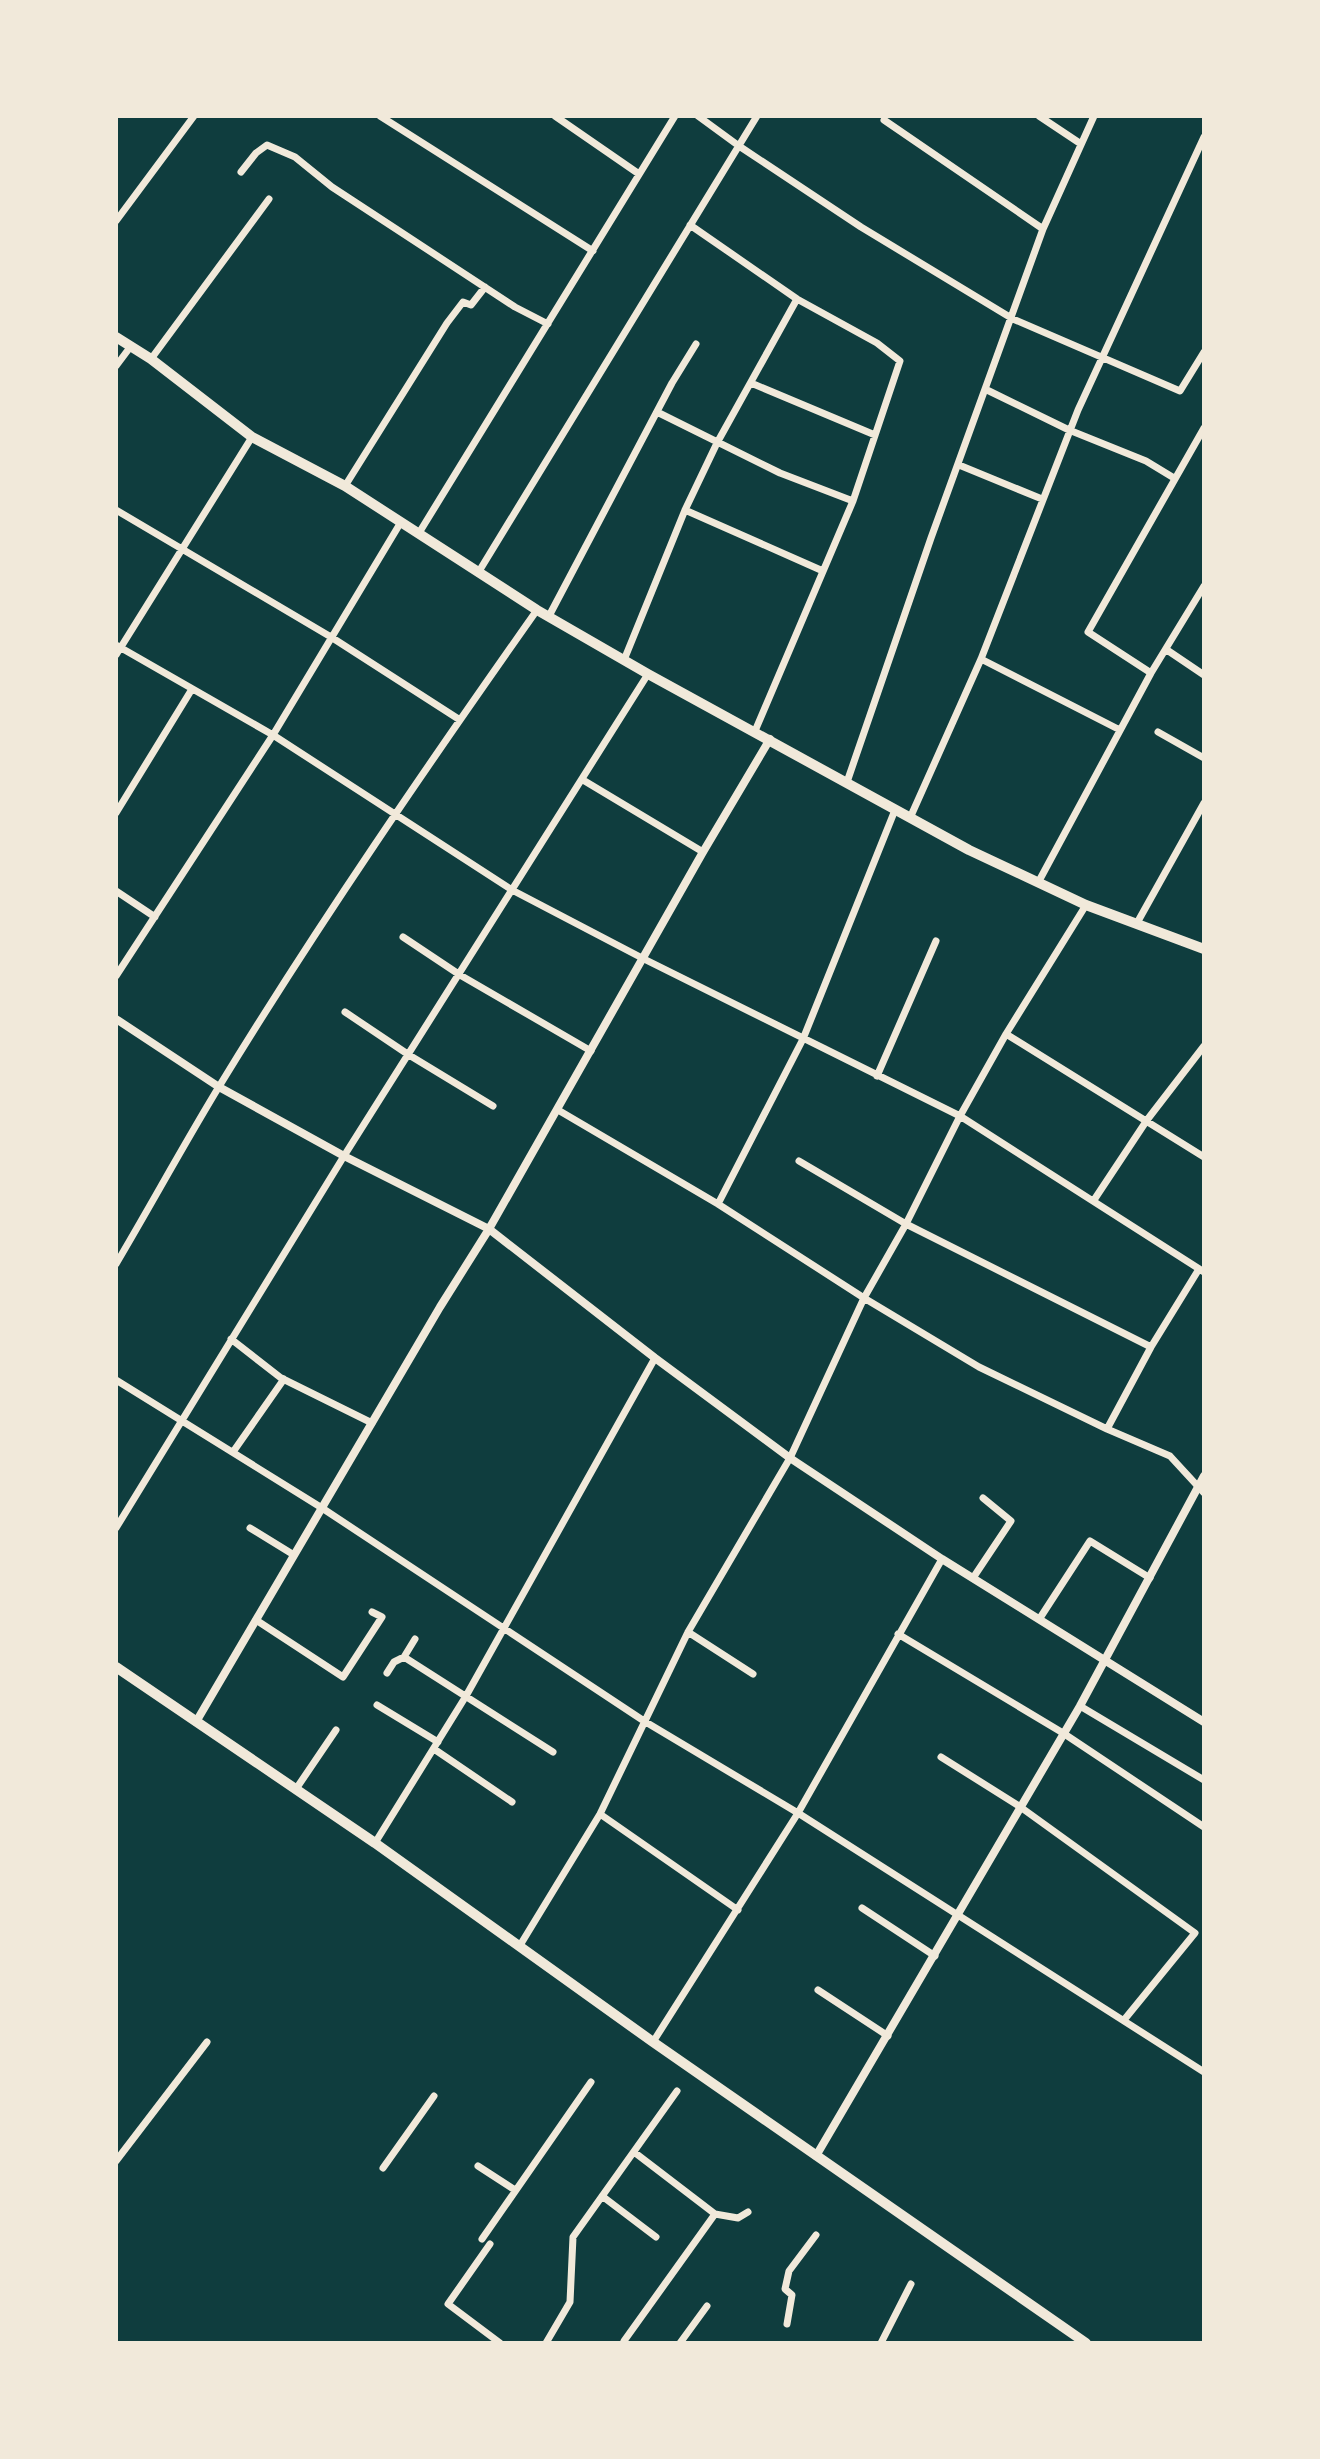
<svg xmlns="http://www.w3.org/2000/svg" width="1320" height="2459" font-family="Overpass,sans-serif">
<style>
.lines{fill:none;stroke-linecap:round;stroke-linejoin:round}
.minor{stroke:#f1e9da;stroke-width:7}
.tertiary{stroke:#f1e9da;stroke-width:8}
.secondary{stroke:#f1e9da;stroke-width:10}
</style>
<rect width="100%" height="100%" fill="#0f3d3e"/>
<g class="lines">
<path class="minor" d="M 380,116 L 593,251
M 555,116 L 639,174
M 698,116 L 739,146 L 861,227 L 1013,319 L 1180,391 L 1204,352
M 1039,116 L 1081,144
M 884,120 L 1043,229
M 241,172 L 256,153 L 267,145 L 295,157 L 332,187 L 390,225 L 515,307 L 548,324
M 116,221 L 194,116
M 690,225 L 797,299 L 877,343 L 900,361 L 853,501 L 755,731
M 151,359 L 269,199
M 116,366 L 131,346
M 751,383 L 875,435
M 987,390 L 1069,430 L 1146,461 L 1174,478
M 657,412 L 780,473 L 853,501
M 959,465 L 1042,499
M 345,486 L 447,323 L 463,302 L 471,305 L 485,287
M 116,510 L 331,637 L 460,720
M 685,510 L 823,571
M 419,533 L 675,116
M 478,573 L 757,116
M 549,616 L 672,383 L 696,344
M 116,645 L 273,735 L 512,890 L 644,959 L 960,1116 L 1204,1272
M 1167,650 L 1204,675
M 116,655 L 252,437
M 981,659 L 1120,730
M 624,660 L 685,510 L 717,443 L 797,299
M 1151,673 L 1088,632 L 1204,428
M 1158,732 L 1204,758
M 583,780 L 703,852
M 847,782 L 931,538 L 1043,229 L 1094,116
M 116,813 L 192,689
M 910,818 L 981,659 L 1078,410 L 1204,137
M 1039,881 L 1151,673 L 1204,586
M 116,891 L 155,917
M 1137,923 L 1204,803
M 403,937 L 460,975 L 591,1051
M 116,976 L 273,735 L 401,522
M 345,1012 L 409,1055 L 493,1106
M 1006,1034 L 1204,1157
M 877,1076 L 936,941
M 558,1110 L 718,1204 L 864,1298 L 979,1367 L 1107,1429 L 1170,1456 L 1204,1493
M 799,1161 L 906,1224 L 1151,1347 L 1107,1429
M 1094,1200 L 1147,1120 L 1204,1046
M 718,1204 L 803,1039 L 895,810
M 116,1264 C 151,1205 184,1144 220,1085 C 319,923 427,766 537,610
M 231,1339 L 281,1378 L 372,1423
M 1151,1347 L 1199,1269
M 116,1380 L 322,1508 L 644,1721 L 798,1813 L 1204,2072
M 233,1452 L 284,1379
M 116,1528 L 344,1156 L 648,674
M 250,1528 L 294,1555
M 973,1578 L 1011,1521 L 983,1498
M 1040,1618 L 1090,1541 L 1150,1578
M 256,1620 L 343,1677 L 382,1617 L 372,1612
M 688,1632 L 753,1674
M 898,1634 L 1063,1733 L 1204,1827
M 404,1657 L 553,1752
M 387,1673 L 394,1662 L 404,1657 L 415,1639
M 377,1705 L 438,1742
M 1080,1706 L 1204,1780
M 434,1749 L 512,1802
M 941,1757 L 1019,1806 L 1195,1933 L 1124,2020
M 296,1789 L 336,1730
M 600,1814 L 738,1910
M 375,1843 L 466,1696 L 655,1358
M 862,1908 L 935,1956
M 519,1947 L 600,1814 L 688,1632 L 790,1458 L 864,1298 L 906,1224 L 960,1116 L 1006,1034 L 1086,905
M 818,1990 L 888,2036
M 653,2042 L 798,1813 L 942,1559
M 634,2152 L 715,2214 L 738,2218 L 748,2212
M 116,2161 L 207,2042
M 478,2166 L 515,2190
M 383,2168 L 434,2096
M 602,2196 L 656,2237
M 482,2239 L 591,2082
M 490,2244 L 448,2304 L 500,2343
M 787,2324 L 792,2295 L 785,2289 L 789,2271 L 816,2235
M 624,2341 L 715,2214
M 546,2343 L 570,2302 L 573,2237 L 677,2091
M 680,2343 L 707,2306
M 881,2343 L 911,2284"/>
<path class="tertiary" d="M 116,1019 L 219,1087 L 344,1156 L 489,1229 L 655,1358 L 790,1458 L 942,1559 L 1204,1722
M 196,1722 L 440,1307 L 489,1229 L 703,852 L 770,739
M 816,2156 L 1080,1706 L 1204,1476"/>
<path class="secondary" d="M 116,337 L 151,359 L 252,437 L 345,486 L 537,610 L 648,674 L 969,850 L 1086,905 L 1204,949
M 116,1667 L 375,1843 L 653,2042 L 1086,2343"/>
</g>
<rect width="1320" height="2459" fill="none" stroke="#f1e9da" stroke-width="236"/>
</svg>
